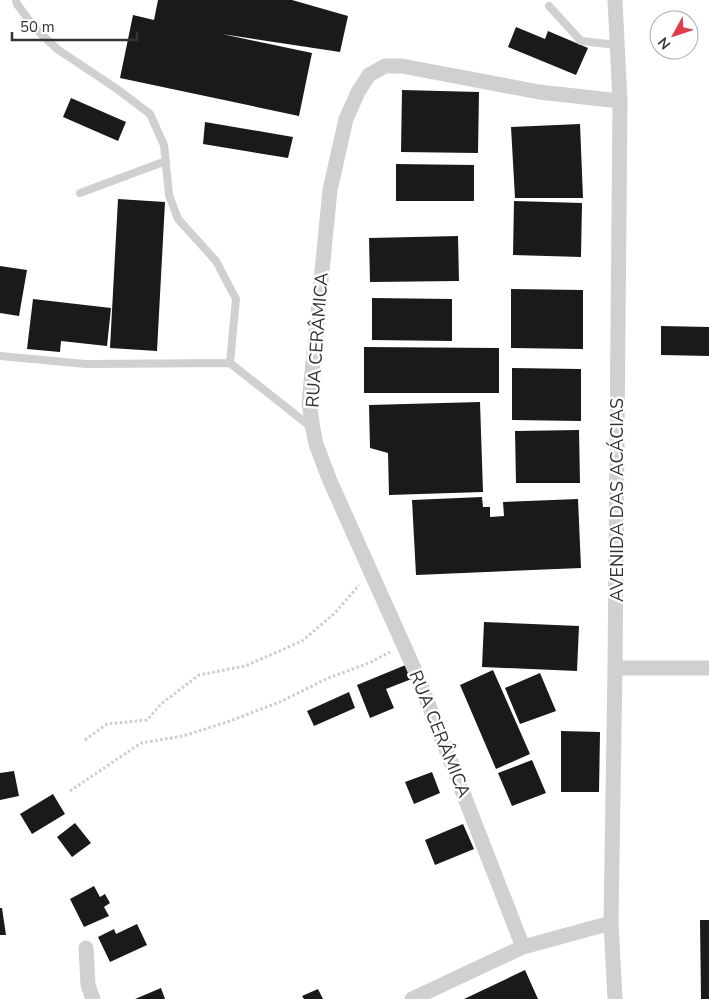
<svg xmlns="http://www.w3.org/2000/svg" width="709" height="999" font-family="'Nunito Sans',sans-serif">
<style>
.building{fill:#1a1a1a}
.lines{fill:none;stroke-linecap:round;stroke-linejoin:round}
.path{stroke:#cdcdcd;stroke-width:3;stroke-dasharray:2.5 2.5;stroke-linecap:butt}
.service{stroke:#d0d0d0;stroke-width:8}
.minor{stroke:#d0d0d0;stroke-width:15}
.labels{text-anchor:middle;stroke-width:5;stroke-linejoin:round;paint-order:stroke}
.street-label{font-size:18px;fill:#333;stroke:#fff}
</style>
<rect width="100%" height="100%" fill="#fff"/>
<path class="building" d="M 158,0 L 292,0 L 348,16 L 340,52 L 222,34 L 312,53 L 299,116 L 120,78 L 133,15 L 154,20 Z
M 516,27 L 545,39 L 548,31 L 588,48 L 576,75 L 508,47 Z
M 402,90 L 479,92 L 478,153 L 401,152 Z
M 71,98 L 126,122 L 118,141 L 63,117 Z
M 205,122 L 293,137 L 288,158 L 203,144 Z
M 580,124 L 583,198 L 515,198 L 511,127 Z
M 396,164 L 474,165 L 474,201 L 396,201 Z
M 118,199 L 165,202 L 157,351 L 110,348 Z
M 514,201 L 582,203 L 581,257 L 513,255 Z
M 458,236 L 459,281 L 370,282 L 369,238 Z
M 0,266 L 27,270 L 19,316 L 0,313 Z
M 511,289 L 583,290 L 583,349 L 511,348 Z
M 372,298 L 452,299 L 452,341 L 372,340 Z
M 33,299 L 111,308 L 107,346 L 61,341 L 60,352 L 27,349 Z
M 661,326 L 709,327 L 709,356 L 661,355 Z
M 364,347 L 499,348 L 499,393 L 364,393 Z
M 512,368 L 581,369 L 581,421 L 512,420 Z
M 480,402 L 483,492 L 389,495 L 388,453 L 370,448 L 369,405 Z
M 579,430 L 580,483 L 516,483 L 515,431 Z
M 482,497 L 483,507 L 490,507 L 490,517 L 504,516 L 503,502 L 578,499 L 581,568 L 416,575 L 412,500 Z
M 484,622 L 579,626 L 577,671 L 482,667 Z
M 408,664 L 414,678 L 386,689 L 394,708 L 370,718 L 357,685 Z
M 493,670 L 530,754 L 496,769 L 460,685 Z
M 540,673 L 556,711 L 520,724 L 505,688 Z
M 349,692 L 355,708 L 314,726 L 307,711 Z
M 561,731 L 600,732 L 599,792 L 561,792 Z
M 532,760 L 546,793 L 512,806 L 498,773 Z
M 14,771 L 19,796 L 0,800 L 0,773 Z
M 432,772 L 440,793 L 414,804 L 405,782 Z
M 53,794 L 65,814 L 32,834 L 20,814 Z
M 75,823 L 91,843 L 72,857 L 57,837 Z
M 463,824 L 474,849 L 435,865 L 425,840 Z
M 94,886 L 100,897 L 105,894 L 110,903 L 104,907 L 109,916 L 84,927 L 70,899 Z
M 0,908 L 2,908 L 6,935 L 0,935 Z
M 700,920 L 709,920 L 709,999 L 701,999 Z
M 137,924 L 147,945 L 110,962 L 98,937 L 114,929 L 116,934 Z
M 525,970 L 538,999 L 464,999 Z
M 161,988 L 165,999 L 135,999 Z
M 318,989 L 323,999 L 304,999 L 302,996 Z"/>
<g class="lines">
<path class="path" d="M 85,740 L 107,724 L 147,720 L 161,704 L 199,675 L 245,666 L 302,641 L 335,613 L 359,585
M 70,791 L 141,743 L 183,736 L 230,721 L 282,701 L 326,679 L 369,663 L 390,652"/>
<path class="service" d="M 16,0 L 17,4 L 34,27 L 57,49 L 117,89 L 150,114 L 164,145 L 169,195 L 178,219 L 216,261 L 236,299 L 230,363
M 549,6 L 581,41 L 617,45
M 80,193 L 166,161
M 0,356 L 86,364 L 230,363 L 311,427"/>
<path class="minor" d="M 615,668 L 709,668
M 523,947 L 417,675 L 330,481 L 316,444 L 313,429 L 309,403 L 330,190 L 346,119 L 358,92 L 369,75 L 385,66 L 402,66 L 539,92 L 620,101
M 86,948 L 88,985 L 93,999
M 412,999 L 523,947 L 611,923
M 615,999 L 611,923 L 615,668 L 620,101 L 615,0"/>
</g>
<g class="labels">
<g class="street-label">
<text transform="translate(317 340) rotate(-86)" y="6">RUA CERÂMICA</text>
<text transform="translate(617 500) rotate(-90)" y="6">AVENIDA DAS ACÁCIAS</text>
<text transform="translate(440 734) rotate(68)" y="6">RUA CERÂMICA</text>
</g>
</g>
<g transform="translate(674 35) rotate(230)"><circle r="24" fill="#ffffff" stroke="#adadad"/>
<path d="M0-4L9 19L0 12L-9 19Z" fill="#e63946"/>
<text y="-8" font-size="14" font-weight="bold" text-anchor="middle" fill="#333333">N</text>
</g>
<path d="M12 32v8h125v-8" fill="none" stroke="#333333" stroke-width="2.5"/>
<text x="20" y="32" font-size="15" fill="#333333" stroke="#ffffff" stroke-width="4" paint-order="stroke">50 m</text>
</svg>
